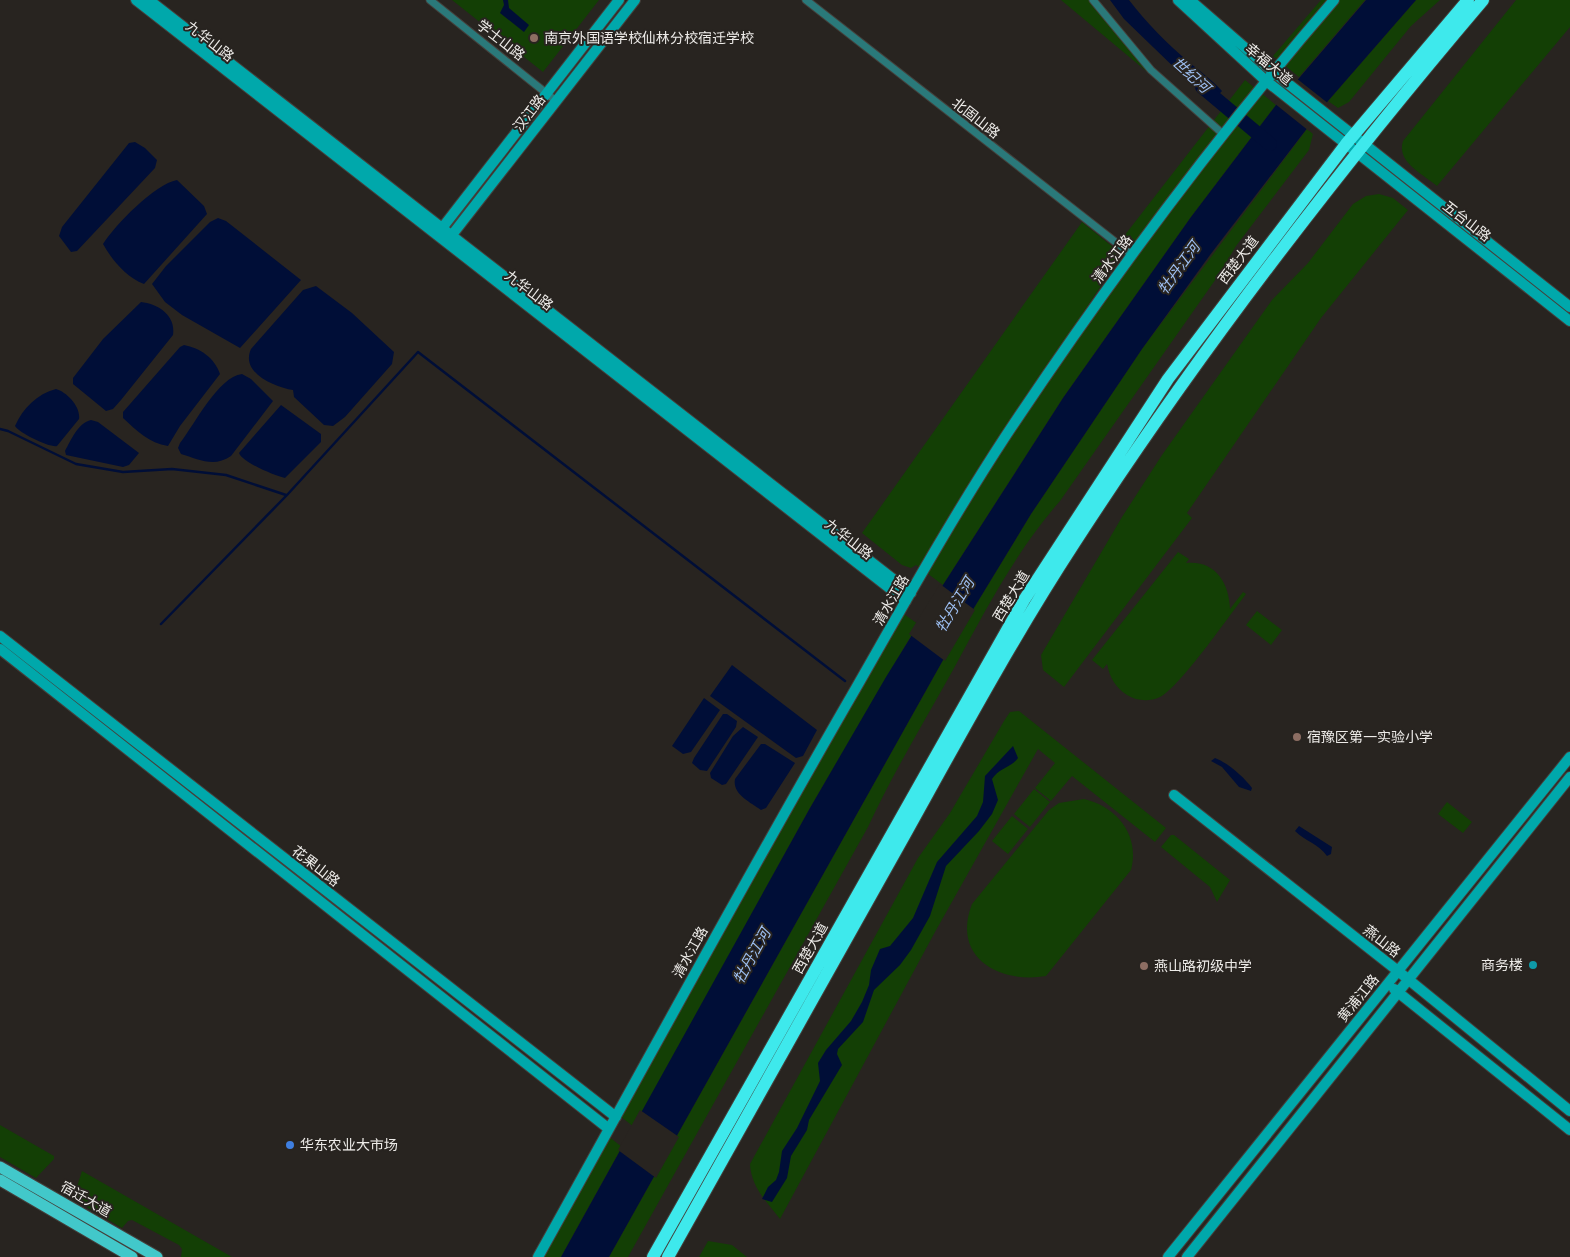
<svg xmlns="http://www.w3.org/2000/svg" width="1570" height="1257" font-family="Figtree,'Noto Sans SC',sans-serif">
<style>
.green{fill:#133f05}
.water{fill:#000e37}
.pier{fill:#282420}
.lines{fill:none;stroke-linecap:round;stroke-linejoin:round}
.stream{stroke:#000e37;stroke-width:2.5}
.river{stroke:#000e37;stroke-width:14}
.street-casing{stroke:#44403c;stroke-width:9}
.secondary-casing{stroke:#44403c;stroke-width:12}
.primary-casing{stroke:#44403c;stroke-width:13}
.highway-casing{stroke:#44403c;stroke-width:14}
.street{stroke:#2a797a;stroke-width:7}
.secondary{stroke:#00a8ab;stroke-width:10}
.primary{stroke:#42c8ca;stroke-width:11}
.highway{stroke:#3ee9ec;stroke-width:12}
.education-dot{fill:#8d6e63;stroke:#282420;stroke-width:2}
.culture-dot{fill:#0f9aa8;stroke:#282420;stroke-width:2}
.shop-dot{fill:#3f7fe0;stroke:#282420;stroke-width:2}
.labels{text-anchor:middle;stroke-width:4;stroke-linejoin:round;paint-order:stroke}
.poi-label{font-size:14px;fill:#edebe8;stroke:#282420;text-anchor:start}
.street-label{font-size:14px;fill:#edebe8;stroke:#282420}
.water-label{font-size:15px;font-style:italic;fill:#9ec0f3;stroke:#282420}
</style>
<rect width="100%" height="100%" fill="#282420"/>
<path class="green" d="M 452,0 L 599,0 L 543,72 Z
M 1061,0 L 1089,0 L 1130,50 L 1206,121 Z
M 1321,0 L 1365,0 L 1299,77 L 1273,56 Z
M 1416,0 L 1440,0 L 1411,26 L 1349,102 L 1338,108 L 1328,101 Z
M 1516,0 L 1570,0 L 1570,27 L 1437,186 C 1423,174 1396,162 1403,141 Z
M 1245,80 L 1276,105 L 1191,217 L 1063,398 L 943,585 L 916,565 L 911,568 L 902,565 L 862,533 L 1082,222 L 1119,252 L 1118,260 L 1081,316 L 1131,247 L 1121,240 Z
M 1307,129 L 1313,134 L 1309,150 L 1236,246 L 1218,276 L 1060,501 C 1016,551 985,611 953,670 C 924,722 893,773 868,827 L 628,1257 L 609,1257 L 952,644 L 1031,514 L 1142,349 Z
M 1379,194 L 1393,198 L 1408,210 L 1321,318 L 1187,513 L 1192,518 L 1064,687 L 1043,670 L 1041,655 L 1122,517 L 1162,455 L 1272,300 L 1308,263 L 1353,204 L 1366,196 Z
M 1178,552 L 1189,559 L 1186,563 C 1215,560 1229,582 1230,609 L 1243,592 L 1246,594 C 1229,616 1180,687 1160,697 C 1149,702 1137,701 1127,695 C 1115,687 1110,678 1107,664 L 1103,669 L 1092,660 Z
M 1257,611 L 1282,630 L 1271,645 L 1246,625 Z
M 901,612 L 918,624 L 810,808 L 634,1127 L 620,1116 Z
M 1019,711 L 1166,828 L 1155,842 L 1072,776 L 1051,801 L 1035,788 L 1055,763 L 1038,749 L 935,932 L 780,1219 C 767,1202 751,1187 750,1164 L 918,858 L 950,813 L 1004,721 L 1010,712 Z
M 1034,789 L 1050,802 L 1030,827 L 1014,814 Z
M 1084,799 C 1118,807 1140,836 1131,870 L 1046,976 C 1000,984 951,958 972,904 L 1049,810 L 1059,803 Z
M 1447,802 L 1472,822 L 1463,833 L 1438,814 Z
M 1012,816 L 1028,829 L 1008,854 L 992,841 Z
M 1171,835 L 1174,835 L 1230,880 L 1217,902 L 1210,887 L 1161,847 Z
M 0,1125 L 54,1156 L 54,1159 L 36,1178 L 0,1157 Z
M 608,1136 L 622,1147 L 561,1257 L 541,1257 Z
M 82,1171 L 232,1257 L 181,1257 L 182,1249 L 179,1245 L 132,1220 L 128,1221 L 122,1228 L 73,1199 Z
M 708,1241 L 732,1245 L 747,1257 L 699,1257 Z"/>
<path class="water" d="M 503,0 L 508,0 L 509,8 L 529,25 L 524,32 L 500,13 L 504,5 Z
M 1110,0 L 1129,0 C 1146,22 1167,44 1189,62 C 1201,72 1212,80 1222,91 L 1211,103 L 1124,19 Z
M 1366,0 L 1416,0 L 1328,101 L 1210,255 L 1142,349 L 1031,514 L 952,644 L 609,1257 L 561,1257 L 810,808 L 886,677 L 943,585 L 1063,398 L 1191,217 L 1276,105 Z
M 135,142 L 145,148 L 157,160 L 155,168 L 77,251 L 71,252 L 59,236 L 62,227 L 129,143 Z
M 177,180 L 204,206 L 207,214 L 144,284 C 126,277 112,260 103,244 C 115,225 155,184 177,180 Z
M 218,218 L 226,221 L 301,280 L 240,348 L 182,315 L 165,302 L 152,284 L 166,266 L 210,222 Z
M 316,286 L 352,313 L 394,352 L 392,364 L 345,417 L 333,426 L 324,425 L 294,397 L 293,390 C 275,387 240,373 251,349 L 303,290 Z
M 141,302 C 158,304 176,315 173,335 L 121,400 L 113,409 L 106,411 L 73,384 L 73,378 L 103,339 Z
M 184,345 C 200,348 215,358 220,374 L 180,426 L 168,446 C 149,443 137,431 123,418 L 123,412 L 180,347 Z
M 242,374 L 251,379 L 273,401 L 231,456 C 214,468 198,459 181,454 L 178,448 L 180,443 C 195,424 218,377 242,374 Z
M 56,389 C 67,392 81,407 79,419 L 57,446 C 50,448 19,433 15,426 C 23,408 37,394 56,389 Z
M 281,405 L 321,434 L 321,442 L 285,478 C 275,476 242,462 239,453 Z
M 91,420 L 98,422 L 139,453 L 129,465 L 123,467 L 66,455 L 65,451 C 71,440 78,423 91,420 Z
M 732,665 L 817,730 L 803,756 L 796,758 L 710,696 Z
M 704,698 L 720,710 L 691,752 L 683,754 L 672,746 Z
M 723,714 L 727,714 L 737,721 L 736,727 L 707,771 L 700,770 L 692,763 L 694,758 Z
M 743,727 L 758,737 L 726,784 L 722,785 L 711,778 L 710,773 L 733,736 Z
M 761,744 L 765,744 L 795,763 L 766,808 L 761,810 C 750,802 732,794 735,779 Z
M 1013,746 L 1018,758 C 1012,767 999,768 992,779 L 998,800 L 992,814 L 979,831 L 946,866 L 930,916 L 911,950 L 900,965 L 874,990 L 863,1022 L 838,1049 L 837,1054 L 842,1065 L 809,1120 L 807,1130 L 791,1156 L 787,1178 L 772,1202 L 762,1199 L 768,1187 L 776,1180 L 779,1172 L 782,1151 L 797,1128 L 820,1081 L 818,1063 L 826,1050 L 851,1021 L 862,1002 L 869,985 L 871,970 L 880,949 L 890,946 L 913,918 L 937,862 L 977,816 L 983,802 L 985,776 Z
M 1215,758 C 1228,763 1244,777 1252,788 L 1251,791 L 1239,787 L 1222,767 L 1211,761 Z
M 1299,826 L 1332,847 L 1331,854 L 1327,856 C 1319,844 1305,841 1295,831 Z"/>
<path class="pier" d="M 1296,78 L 1329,104 L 1309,131 L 1274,103 Z
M 940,584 L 975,610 L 945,661 L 909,634 Z
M 640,1110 L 679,1137 L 656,1178 L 618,1150 Z"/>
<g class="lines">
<path class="stream" d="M 0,429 L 8,431 L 76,464 L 123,472 L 172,469 L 226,475 L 286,495
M 161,624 L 287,495 L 418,352 L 845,681"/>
<path class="river" d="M 1202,87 L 1270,144"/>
<g class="street-casing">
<path id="street" d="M 430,0 L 556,101
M 806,0 L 1132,255
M 1093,0 L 1151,70 L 1223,134"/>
</g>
<g class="secondary-casing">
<path id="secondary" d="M 136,0 L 906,601
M 149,0 L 911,593
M 1178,0 L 1265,80 L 1570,321
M 1190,0 L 1272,71 L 1570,307
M 439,232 L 619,0
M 448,240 L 635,0
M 0,636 L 616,1117
M 0,649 L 609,1129
M 1174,795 L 1398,971 L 1570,1111
M 1394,989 L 1570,1130
M 538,1257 C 644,1067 747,876 856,688 C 904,604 952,518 1005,437 C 1106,285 1215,138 1334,0
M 1168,1257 L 1570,757
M 1187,1257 L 1570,777"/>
</g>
<g class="primary-casing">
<path id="primary" d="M 0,1167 L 157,1257
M 0,1180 L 132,1257"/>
</g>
<g class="highway-casing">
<path id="highway" d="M 653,1257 L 1024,600 L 1168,379 L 1346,144 L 1468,0
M 668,1257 C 747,1117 825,976 904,836 C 959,737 1013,637 1075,542 C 1198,352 1336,173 1483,0"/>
</g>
<use href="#street" class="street"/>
<use href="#secondary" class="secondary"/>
<use href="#primary" class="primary"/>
<use href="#highway" class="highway"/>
</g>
<g class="education-dot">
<circle cx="534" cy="38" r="5"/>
<circle cx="1297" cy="737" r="5"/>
<circle cx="1144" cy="966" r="5"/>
</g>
<circle class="culture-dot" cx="1533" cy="965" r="5"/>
<circle class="shop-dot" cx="290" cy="1145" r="5"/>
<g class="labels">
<g class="poi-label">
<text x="544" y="43">南京外国语学校仙林分校宿迁学校</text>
<text x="1307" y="742">宿豫区第一实验小学</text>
<text x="1523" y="970" text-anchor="end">商务楼</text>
<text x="1154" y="971">燕山路初级中学</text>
<text x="300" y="1150">华东农业大市场</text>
</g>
<g class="street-label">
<text transform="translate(501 40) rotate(38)" y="5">学士山路</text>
<text transform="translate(210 41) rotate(38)" y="5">九华山路</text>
<text transform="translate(1269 64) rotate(40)" y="5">幸福大道</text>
<text transform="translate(529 113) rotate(-52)" y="5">汉江路</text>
<text transform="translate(976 118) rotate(38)" y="5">北固山路</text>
<text transform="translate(1467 221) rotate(38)" y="5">五台山路</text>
<text transform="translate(1112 259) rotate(-53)" y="5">清水江路</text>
<text transform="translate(1238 260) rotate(-53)" y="5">西楚大道</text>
<text transform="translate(529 290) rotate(37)" y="5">九华山路</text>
<text transform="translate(849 539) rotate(38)" y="5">九华山路</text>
<text transform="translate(1011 596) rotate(-59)" y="5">西楚大道</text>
<text transform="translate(891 600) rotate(-60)" y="5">清水江路</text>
<text transform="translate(316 866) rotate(38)" y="5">花果山路</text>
<text transform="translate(1382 941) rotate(38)" y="5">燕山路</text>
<text transform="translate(810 948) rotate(-61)" y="5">西楚大道</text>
<text transform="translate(690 952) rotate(-61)" y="5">清水江路</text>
<text transform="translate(1358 998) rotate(-51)" y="5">黄浦江路</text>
<text transform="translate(86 1199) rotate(30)" y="5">宿迁大道</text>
</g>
<g class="water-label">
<text transform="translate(1191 75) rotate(42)" y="5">世纪河</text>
<text transform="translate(1179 268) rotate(-54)" y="5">牡丹江河</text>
<text transform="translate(955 605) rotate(-59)" y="5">牡丹江河</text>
<text transform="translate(752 956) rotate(-61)" y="5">牡丹江河</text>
</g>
</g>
</svg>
